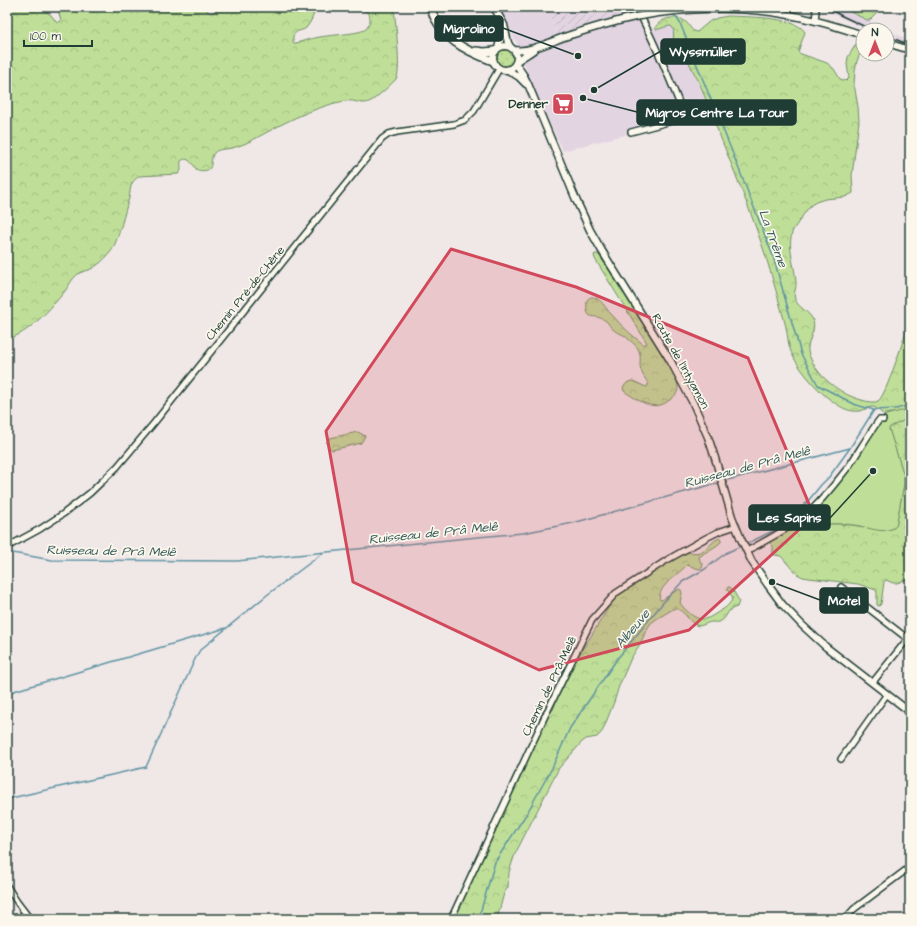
<svg xmlns="http://www.w3.org/2000/svg" width="917" height="926" font-family="'Architects Daughter',sans-serif">
<style>
.built{fill:#e3d4e2}
.industrial{fill:url(#industrial-furrows)}
.grass{fill:url(#grass-dots);stroke:#6f8e66}
.forest{fill:url(#forest-crowns);stroke:#6f8e66}
.park{fill:#bfdf98;stroke:#6f8e66}
.lines{fill:none;stroke-linecap:round;stroke-linejoin:round}
.stream{stroke:#5f94a2;stroke-width:1.5}
.minor-casing{stroke:#1f3d34;stroke-width:8}
.major-casing{stroke:#1f3d34;stroke-width:9}
.highway-casing{stroke:#1f3d34;stroke-width:10}
.minor{stroke:#fbf7ec;stroke-width:5}
.major{stroke:#fbf7ec;stroke-width:6}
.highway{stroke:#fbf7ec;stroke-width:7}
.rail{stroke:#1f3d34;stroke-width:1.5}
.major-bridge-casing{stroke:#1f3d34;stroke-width:9;stroke-linecap:butt}
.major-bridge{stroke:#fbf7ec;stroke-width:6}
.marked{fill:#d1495b;fill-opacity:0.2;stroke:#d1495b;stroke-width:3;stroke-linejoin:round}
.labels{text-anchor:middle;stroke-width:3.5;stroke-linejoin:round;paint-order:stroke}
.poi-label{font-size:12px;font-weight:bold;fill:#1f3d34;stroke:#fbf7ec;text-anchor:end}
.street-label{font-size:12px;fill:#1f3d34;stroke:#fbf7ec}
.water-label{font-size:13px;font-style:italic;fill:#345a59;stroke:#fbf7ec}
.leader{fill:none;stroke:#1f3d34;stroke-width:1.5}
.callout-dot{fill:#1f3d34;stroke:#fbf7ec;stroke-width:1.5}
.callout{fill:#1f3d34;stroke:#1f3d34;stroke-width:1.5}
.callout-label{font-size:13px;text-anchor:middle;font-weight:bold;fill:#fff}
</style>
<defs>
<pattern id="industrial-furrows" width="10" height="10" patternUnits="userSpaceOnUse"><rect width="10" height="10" fill="#e3d4e2"/><path d="M-1 1l2-2M0 10L10 0M9 11l2-2" fill="none" stroke="#c2b7c2"/></pattern>
<pattern id="grass-dots" width="8" height="8" patternUnits="userSpaceOnUse"><rect width="8" height="8" fill="#bfdf98"/><path d="M2 2h.1M6 6h.1" fill="none" stroke="#a4c084" stroke-width="1.8" stroke-linecap="round"/></pattern>
<pattern id="forest-crowns" width="20" height="18" patternUnits="userSpaceOnUse"><rect width="20" height="18" fill="#bfdf98"/><path d="M2 6a3 3 0 1 1 6 0M12 15a3 3 0 1 1 6 0" fill="none" stroke="#a4c084"/></pattern>
</defs>
<rect width="100%" height="100%" fill="#f0e7e7"/>
<filter id="ink" filterUnits="userSpaceOnUse"><feTurbulence type="fractalNoise" baseFrequency=".025" numOctaves="2"/><feDisplacementMap in="SourceGraphic" scale="8" xChannelSelector="R" yChannelSelector="G"/><feConvolveMatrix kernelMatrix="1 2 1 2 8 2 1 2 1" color-interpolation-filters="sRGB"/></filter>
<g filter="url(#ink)">
<path class="built" d="M 499,7 L 544,7 L 558,35 L 642,8 L 650,29 L 655,28 L 656,29 L 658,29 L 667,26 L 671,26 L 673,28 L 676,48 L 678,50 L 681,50 L 692,45 L 696,45 L 697,48 L 697,51 L 696,52 L 689,53 L 687,58 L 688,60 L 691,65 L 712,117 L 706,119 L 693,118 L 677,122 L 592,143 L 563,151 L 532,85 L 519,48 Z
M 819,7 L 840,7 L 867,20 L 871,19 L 871,25 L 884,30 L 867,30 Z
M 887,31 L 910,40 L 910,47 L 887,39 Z"/>
<path class="industrial" d="M 544,7 L 641,7 L 642,8 L 558,35 Z"/>
<path class="grass" d="M497 58a8 8 0 1 1 16 0a8 8 0 1 1-16 0Z"/>
<path class="forest" d="M 7,7 L 44,7 L 45,11 L 51,15 L 57,23 L 61,21 L 61,20 L 57,7 L 206,7 L 208,12 L 212,13 L 215,11 L 218,7 L 317,7 C 314,13 311,23 306,28 C 301,32 297,29 293,36 L 293,42 L 294,43 L 296,43 C 304,41 312,38 320,37 C 329,35 360,34 366,29 C 368,27 369,24 370,21 C 370,17 370,16 368,12 L 347,7 L 394,7 C 395,21 402,71 396,79 C 393,83 375,99 371,101 C 369,102 366,103 365,103 C 361,103 357,102 353,101 C 347,100 341,102 335,103 C 314,109 293,118 273,129 C 259,136 248,144 232,148 C 227,149 218,149 215,152 C 207,159 218,174 197,170 C 193,165 188,155 181,161 C 180,167 183,171 178,174 L 139,176 C 136,179 134,180 132,183 C 130,188 130,193 129,198 C 124,214 120,235 112,250 C 106,258 98,266 89,270 C 85,271 81,272 78,274 C 72,278 69,286 65,291 C 51,308 29,334 7,339 Z
M 840,7 L 879,7 L 877,13 L 870,20 L 867,20 Z
M 728,16 C 745,17 795,16 805,32 L 798,52 L 801,54 L 827,63 L 834,69 L 840,79 L 846,81 L 849,78 L 847,64 L 848,57 L 858,41 L 861,41 L 863,46 L 857,61 L 855,71 L 854,84 L 858,107 L 859,121 L 852,175 L 853,193 L 845,197 L 825,199 L 816,202 L 811,205 L 806,211 L 793,230 C 786,248 796,267 796,284 C 796,290 793,294 795,299 C 798,308 809,311 813,320 C 817,333 804,343 809,355 C 816,373 830,385 846,394 C 852,397 872,405 878,401 C 886,397 906,331 910,319 L 910,578 L 897,583 L 893,583 L 886,580 L 884,582 L 881,604 L 879,606 L 877,605 L 877,593 L 876,590 L 858,584 L 809,578 L 803,577 L 797,574 L 792,569 L 781,556 L 775,555 L 773,554 L 773,546 L 769,542 C 793,524 829,521 858,526 C 866,527 874,529 882,530 C 888,530 892,530 896,526 L 904,484 L 904,476 L 889,429 L 889,427 L 905,420 L 907,417 C 903,416 898,413 893,413 C 890,412 888,415 884,414 C 879,413 878,407 872,407 C 869,407 866,409 863,410 C 855,413 845,410 838,405 C 822,396 801,372 793,356 C 788,347 788,337 786,327 C 780,304 773,280 766,257 C 747,198 721,142 700,84 C 697,78 687,61 687,55 C 690,52 694,54 697,51 L 697,48 L 696,45 C 687,44 676,59 674,41 C 673,37 674,33 673,28 L 671,26 C 665,26 660,30 656,29 L 655,28 C 660,18 677,14 686,22 C 690,25 691,32 697,32 L 710,21 L 717,18 Z
M 595,254 L 598,254 L 606,265 C 622,290 638,316 654,341 C 660,351 677,375 678,387 C 679,393 673,398 668,401 C 654,413 636,399 624,391 L 623,387 L 628,382 L 633,381 L 646,387 L 648,386 L 648,383 C 644,377 640,371 640,364 C 640,360 641,355 639,351 C 637,345 629,340 625,336 C 621,333 617,333 614,330 C 610,328 609,323 606,321 C 594,312 585,324 587,300 C 590,297 592,296 596,298 C 603,301 607,311 613,316 C 622,327 633,336 643,344 L 646,344 L 647,343 L 595,259 L 594,255 Z
M 358,432 L 365,436 L 361,443 L 332,450 L 326,443 L 330,438 Z
M 719,538 L 721,540 L 721,542 C 715,548 706,551 699,557 L 700,561 L 703,565 L 702,568 L 699,569 L 687,565 C 680,573 656,587 660,600 L 662,600 L 679,589 L 681,590 L 682,593 L 680,603 C 684,609 695,620 703,619 C 709,619 715,614 720,611 C 726,608 730,604 733,598 L 727,589 L 728,587 L 730,587 L 734,592 L 739,601 L 737,607 C 734,608 731,609 729,611 C 726,615 725,619 721,621 C 718,623 715,622 712,622 C 706,622 700,629 694,624 C 686,618 686,612 675,608 L 658,618 L 651,623 L 647,629 L 640,644 L 631,658 L 619,686 L 614,702 L 603,730 L 600,734 L 597,737 L 586,739 L 582,742 L 575,750 L 559,768 L 515,854 L 509,872 L 508,887 L 504,893 L 497,919 L 451,919 L 474,876 L 537,726 L 540,721 L 553,710 L 563,683 L 572,665 L 588,641 L 612,602 L 619,594 L 630,586 L 659,568 L 685,553 C 691,552 697,554 702,551 C 709,548 712,541 719,538 Z"/>
<path class="park" d="M 901,411 L 905,411 L 907,413 L 907,419 L 890,427 L 889,429 L 904,476 L 904,484 L 896,526 C 894,528 891,529 888,530 C 879,532 869,528 860,526 C 840,522 809,523 790,531 L 790,525 L 815,503 L 846,466 L 870,429 L 882,417 L 886,415 Z"/>
<g class="lines">
<path class="stream" d="M 674,14 L 680,23 L 731,149 L 773,256 L 801,354 L 818,385 L 856,405 L 874,410 L 896,409 L 910,405
M 724,481 L 850,448
M 746,544 L 783,526 L 808,501 L 821,485 L 829,477 L 850,448 L 874,410
M 7,552 L 52,560 L 237,561 L 478,537 L 523,533 L 573,523 L 721,482
M 7,693 L 226,628
M 7,799 L 146,767 L 196,657 L 200,650 L 267,595 L 323,553
M 476,919 L 481,910 L 495,862 L 527,813 L 552,768 L 570,728 L 617,659 L 661,605 L 682,582 L 705,569 L 726,553 L 743,545"/>
<g class="minor-casing">
<path id="minor" d="M 815,20 L 816,12 L 815,7
M 631,132 L 672,121 L 680,116 L 682,111 L 680,105 C 667,72 653,39 636,7
M 7,547 L 40,529 L 63,514 L 90,493 L 117,467 L 154,423 L 298,243 L 382,139 L 389,134 L 397,132 L 454,124 L 465,120 L 474,111 L 499,69
M 747,551 C 768,539 791,528 809,512 C 823,500 837,481 849,466 C 859,451 868,435 879,420 L 883,420
M 841,587 L 908,639
M 873,682 L 910,636
M 841,759 L 887,694
M 7,886 L 17,902 L 30,919
M 451,919 L 544,718 L 592,620 L 616,593 L 667,560 L 706,538 L 718,532 L 736,526
M 845,919 L 854,909 L 910,867"/>
</g>
<g class="major-casing">
<path id="major" d="M 494,7 L 504,25 L 508,43 L 511,48
M 685,10 C 713,8 742,8 771,12 C 802,16 833,25 863,35
M 887,43 L 910,50
M493 58a12 12 0 1 1 24 0a12 12 0 1 1-24 0Z
M 498,48 C 501,39 502,32 499,23
M 514,50 C 529,53 552,41 567,36 C 589,29 612,22 635,17
M 516,62 C 523,56 531,53 537,47
M 516,64 L 524,76 L 528,84 L 577,202 L 590,230 L 602,251 L 670,360 L 693,403 L 708,437 L 715,458 L 732,517 L 741,539 L 752,562 L 768,585 L 782,604 L 802,625 L 826,647 L 910,712
M 508,70 L 519,77 L 526,84"/>
</g>
<g class="highway-casing">
<path id="highway" d="M 430,7 C 441,38 463,50 493,61
M 476,51 L 484,52 L 495,51"/>
</g>
<use href="#minor" class="minor"/>
<use href="#major" class="major"/>
<use href="#highway" class="highway"/>
<path class="rail" d="M 826,7 L 840,15 L 872,30
M 887,36 L 910,45"/>
<g class="major-bridge-casing">
<path id="major-bridge" d="M 635,17 L 658,13 L 685,10"/>
</g>
<use href="#major-bridge" class="major-bridge"/>
</g>
</g>
<path class="marked" d="M 451,249 L 576,287 L 748,358 L 814,516 L 689,630 L 539,670 L 353,582 L 326,431 Z"/>
<defs>
<g id="supermarket-square" transform="scale(1.15)"><rect x="-9" y="-9" width="18" height="18" rx="4" fill="#d1495b" stroke="#fbf7ec"/><path d="M-6-5.5h2.5l.6 2H6L4.5 2H-2.5L-4.4-4H-6ZM-1.5 3.2a1.3 1.3 0 1 0 .1 0ZM3 3.2a1.3 1.3 0 1 0 .1 0Z" fill="#fff"/></g>
</defs>
<g fill-rule="evenodd">
<use href="#supermarket-square" x="563" y="104"/>
</g>
<g class="labels">
<g class="poi-label">
<text x="548" y="108">Denner</text>
</g>
<g class="street-label">
<text transform="translate(245 293) rotate(-51)" y="4">Chemin Pré-de-Chêne</text>
<text transform="translate(681 361) rotate(61)" y="4">Route de l'Intyamon</text>
<text transform="translate(549 686) rotate(-64)" y="4">Chemin de Prâ-Melê</text>
</g>
<g class="water-label">
<text transform="translate(774 238) rotate(70)" y="5">La Trême</text>
<text transform="translate(747 466) rotate(-15)" y="5">Ruisseau de Prâ Melê</text>
<text transform="translate(433 532) rotate(-6)" y="5">Ruisseau de Prâ Melê</text>
<text transform="translate(111 550) rotate(1)" y="5">Ruisseau de Prâ Melê</text>
<text transform="translate(632 628) rotate(-50)" y="5">Albeuve</text>
</g>
</g>
<path class="leader" d="M578 56L503 28M594 90L661 51M583 98L637 112M873 471L830 518M772 582L820 600"/>
<g class="callout-dot">
<circle cx="578" cy="56" r="4"/>
<circle cx="594" cy="90" r="4"/>
<circle cx="583" cy="98" r="4"/>
<circle cx="873" cy="471" r="4"/>
<circle cx="772" cy="582" r="4"/>
</g>
<g class="callout">
<rect x="435" y="16" width="68" height="25" rx="4"/>
<rect x="661" y="39" width="84" height="25" rx="4"/>
<rect x="637" y="100" width="159" height="25" rx="4"/>
<rect x="749" y="505" width="81" height="25" rx="4"/>
<rect x="820" y="588" width="48" height="25" rx="4"/>
</g>
<g class="callout-label">
<text x="469" y="33">Migrolino</text>
<text x="703" y="56">Wyssmüller</text>
<text x="717" y="117">Migros Centre La Tour</text>
<text x="789" y="522">Les Sapins</text>
<text x="844" y="605">Motel</text>
</g>
<rect width="917" height="926" fill="none" stroke="#fbf7ec" stroke-width="24"/>
<rect x="12" y="12" width="893" height="902" fill="none" stroke="#1f3d34" stroke-width="1.5" filter="url(#ink)"/>
<g transform="translate(875 42)"><circle r="19" fill="#fbf7ec" stroke="#a3ada2"/>
<path d="M0-3L7 15L0 10L-7 15Z" fill="#d1495b"/>
<text y="-6" font-size="11" font-weight="bold" text-anchor="middle" fill="#1f3d34">N</text>
</g>
<path d="M24 40v6h68v-6" fill="none" stroke="#1f3d34" stroke-width="2"/>
<text x="30" y="40" font-size="12" fill="#1f3d34" stroke="#fbf7ec" stroke-width="3" paint-order="stroke">100 m</text>
</svg>
